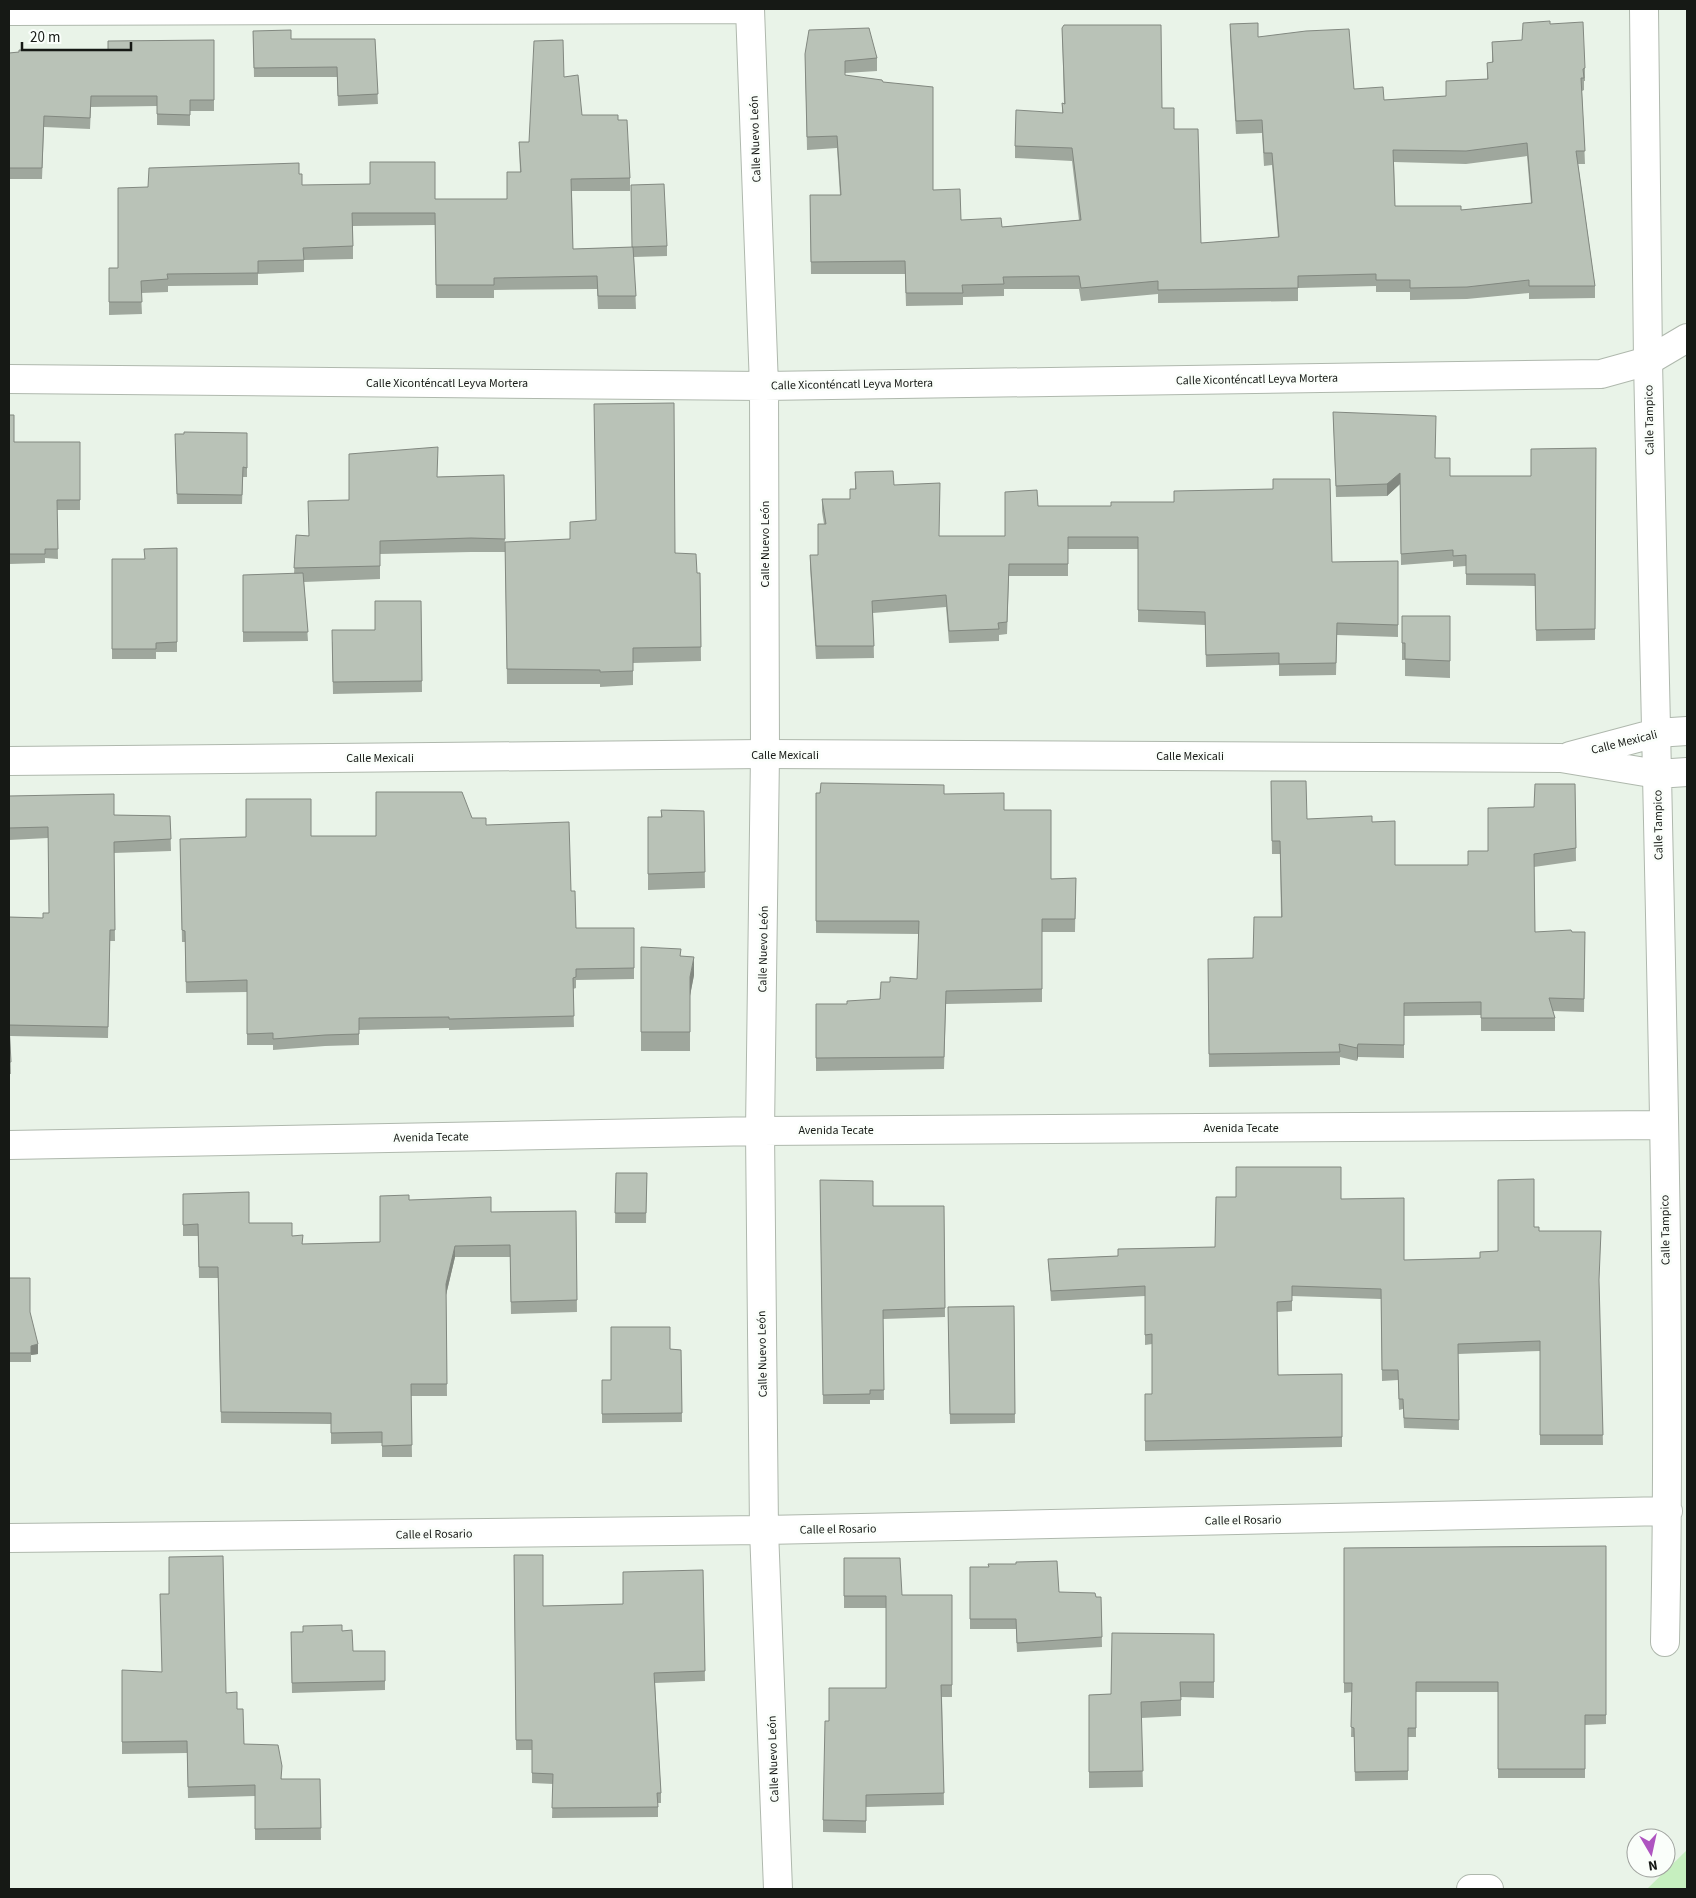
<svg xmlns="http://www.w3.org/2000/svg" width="1696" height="1898" font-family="'Source Sans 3',sans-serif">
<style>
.green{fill:#c6efbf}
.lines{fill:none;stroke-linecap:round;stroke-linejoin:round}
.minor-casing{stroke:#afb8ad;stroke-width:30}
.tertiary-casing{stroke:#afb8ad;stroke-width:30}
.minor{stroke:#fff;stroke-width:28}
.tertiary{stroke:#fff;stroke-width:28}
.wall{fill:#9fa79d;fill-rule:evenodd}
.shaded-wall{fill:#828880}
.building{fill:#b9c2b7;stroke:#828880;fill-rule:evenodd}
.labels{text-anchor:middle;stroke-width:5;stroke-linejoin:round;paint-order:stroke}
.street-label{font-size:12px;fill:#161915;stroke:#fafefa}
</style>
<rect width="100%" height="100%" fill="#e9f3e8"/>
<path class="green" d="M 1687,1850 L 1687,1889 L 1647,1889 Z"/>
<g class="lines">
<g class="minor-casing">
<path id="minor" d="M 750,9 L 764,386 L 765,754 L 760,1131 L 764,1530 L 778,1889
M 9,11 L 750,9
M 9,379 L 764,386 L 1601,374 L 1648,361 L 1687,338
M 1656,733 L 1687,731
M 9,1145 L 760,1131 L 1664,1125
M 9,1538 L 764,1530 L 1668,1511
M 1665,1642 C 1671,1353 1663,1063 1657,774 L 1687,772
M 1471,1889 L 1489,1889"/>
</g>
<g class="tertiary-casing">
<path id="tertiary" d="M 1570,756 L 1656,733
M 9,761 L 765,754 L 1561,758 L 1657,774 L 1648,361 L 1644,9"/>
</g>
<use href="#minor" class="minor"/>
<use href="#tertiary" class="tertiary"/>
</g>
<path class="wall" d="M 1230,24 L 1258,37 L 1354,89 L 1384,100 L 1446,96 L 1446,81 L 1487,79 L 1487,63 L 1492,62 L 1492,42 L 1522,40 L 1550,24 L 1585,68 L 1585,81 L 1584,81 L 1584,90 L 1582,91 L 1585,164 L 1578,164 L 1595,286 L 1595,298 L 1529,299 L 1529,293 L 1467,299 L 1410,300 L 1410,292 L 1376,292 L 1376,286 L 1298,288 L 1298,301 L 1158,303 L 1158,294 L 1081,301 L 1079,289 L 1004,289 L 1004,296 L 963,297 L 963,305 L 906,306 L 905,274 L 811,274 L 810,195 L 840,195 L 837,148 L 807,150 L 805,54 L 877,58 L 877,71 L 845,73 L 845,75 L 933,190 L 961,220 L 1002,227 L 1079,220 L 1072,161 L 1015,158 L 1015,146 L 1062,113 L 1062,103 L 1064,104 L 1062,28 L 1162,108 L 1174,129 L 1201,243 L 1278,237 L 1272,165 L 1264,166 L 1262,133 L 1236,134 L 1230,36 ZM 1527,156 L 1531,203 L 1461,210 L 1395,206 L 1394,162 L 1466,164 Z
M 253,31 L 291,39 L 375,39 L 378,104 L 338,106 L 337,77 L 254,77 Z
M 214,40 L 214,111 L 190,111 L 190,126 L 157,125 L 157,106 L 91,107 L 90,129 L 44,127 L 42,179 L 9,179 L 9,53 L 108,50 Z
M 564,77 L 582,115 L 618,120 L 630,178 L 630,191 L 572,191 L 573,249 L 667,246 L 667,256 L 634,257 L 636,309 L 598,309 L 597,289 L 494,290 L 494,298 L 436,298 L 435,225 L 353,226 L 353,259 L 304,260 L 304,272 L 258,274 L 258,285 L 168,286 L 168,292 L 141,293 L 142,314 L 109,315 L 109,268 L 118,268 L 148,187 L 299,174 L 302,185 L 435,199 L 507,199 L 520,172 L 519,142 L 529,142 Z
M 1333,412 L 1435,458 L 1450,476 L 1531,476 L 1596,448 L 1595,640 L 1536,641 L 1535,586 L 1466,585 L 1466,566 L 1453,567 L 1453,561 L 1401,565 L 1400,484 L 1387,496 L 1336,497 Z
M 9,415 L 14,442 L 80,442 L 80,510 L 57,510 L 58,559 L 45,558 L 45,563 L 9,564 Z
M 247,433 L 247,477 L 243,477 L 242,504 L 177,504 L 175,443 Z
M 855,472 L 894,485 L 939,536 L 1005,536 L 1038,506 L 1332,562 L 1398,561 L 1398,637 L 1337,635 L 1336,675 L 1279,676 L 1279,665 L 1206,667 L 1205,625 L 1138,622 L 1138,549 L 1068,549 L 1068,576 L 1009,576 L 1007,634 L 999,635 L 999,641 L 949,643 L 946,607 L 873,613 L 874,658 L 816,659 L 810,567 L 810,555 L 818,555 L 824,524 L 822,511 L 822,499 L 850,499 L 855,489 Z
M 504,475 L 505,552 L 471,552 L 380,554 L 380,579 L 304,582 L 308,641 L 243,642 L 243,575 L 294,574 L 296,535 L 308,536 L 349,500 L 437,477 Z
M 505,542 L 675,553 L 697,573 L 700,573 L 701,661 L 633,663 L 633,685 L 600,687 L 600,684 L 507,684 Z
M 177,548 L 177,652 L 156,652 L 156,659 L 112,659 L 112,559 L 145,559 L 144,549 Z
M 421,601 L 422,692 L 333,694 L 332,642 L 375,630 Z
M 1402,616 L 1450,616 L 1450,678 L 1405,676 L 1405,660 L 1402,660 Z
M 1271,781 L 1307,819 L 1372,822 L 1395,865 L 1468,865 L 1488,851 L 1534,807 L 1575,784 L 1576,861 L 1534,867 L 1535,932 L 1585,932 L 1584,1012 L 1553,1011 L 1555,1018 L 1555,1031 L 1481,1031 L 1481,1015 L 1404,1016 L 1404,1058 L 1358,1057 L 1357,1061 L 1340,1057 L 1340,1065 L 1209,1067 L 1208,959 L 1253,958 L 1281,917 L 1280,854 L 1272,854 Z
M 816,793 L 944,794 L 1004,810 L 1051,879 L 1076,878 L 1075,932 L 1042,932 L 1042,1002 L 946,1004 L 944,1069 L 816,1071 L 816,1004 L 847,1004 L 880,999 L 890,982 L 917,979 L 919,934 L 816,933 Z
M 9,796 L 114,815 L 170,816 L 171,851 L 114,853 L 115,941 L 110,941 L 108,1038 L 10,1036 L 11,1074 L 9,1074 L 9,917 L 43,918 L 49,913 L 48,838 L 9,840 Z
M 661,810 L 704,811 L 705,888 L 648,890 L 648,817 L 661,817 Z
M 472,818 L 486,825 L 571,891 L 576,928 L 634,928 L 634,979 L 576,980 L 576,988 L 573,989 L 574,1027 L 449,1030 L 449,1028 L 359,1030 L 359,1045 L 325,1046 L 273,1050 L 273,1045 L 247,1045 L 247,992 L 186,993 L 185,942 L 182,942 L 180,839 L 311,836 L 376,836 Z
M 641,947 L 681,956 L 694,975 L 690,995 L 690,1051 L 641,1051 Z
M 616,1173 L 647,1173 L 646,1223 L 615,1223 Z
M 820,1180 L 873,1206 L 944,1206 L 945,1317 L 883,1319 L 884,1400 L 870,1400 L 870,1404 L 823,1404 Z
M 183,1194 L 249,1223 L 292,1236 L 303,1244 L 380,1242 L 409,1200 L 491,1212 L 576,1211 L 577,1312 L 511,1314 L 510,1257 L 455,1257 L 446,1295 L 447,1396 L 411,1396 L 412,1457 L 382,1457 L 382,1443 L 331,1444 L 331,1424 L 221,1423 L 218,1278 L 199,1278 L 198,1236 L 183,1236 Z
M 1341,1199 L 1404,1260 L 1480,1258 L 1498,1251 L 1534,1227 L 1599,1285 L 1603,1445 L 1540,1445 L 1540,1351 L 1458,1354 L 1459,1430 L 1404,1428 L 1403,1409 L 1399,1410 L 1398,1380 L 1382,1381 L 1381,1299 L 1292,1296 L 1292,1311 L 1277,1312 L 1278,1375 L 1342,1374 L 1342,1447 L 1145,1451 L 1145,1394 L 1152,1394 L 1152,1344 L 1145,1345 L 1145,1296 L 1051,1301 L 1048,1259 L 1118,1256 L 1215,1247 Z
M 9,1278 L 38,1354 L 31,1355 L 31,1362 L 9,1362 Z
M 1014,1306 L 1015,1423 L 950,1424 L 948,1307 Z
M 670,1349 L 681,1350 L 682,1422 L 602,1423 L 602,1380 L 611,1380 Z
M 1606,1546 L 1606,1724 L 1585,1725 L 1585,1778 L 1498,1778 L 1498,1692 L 1416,1692 L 1416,1737 L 1408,1737 L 1408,1780 L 1355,1781 L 1354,1737 L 1351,1737 L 1352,1692 L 1344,1693 L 1344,1548 Z
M 514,1555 L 543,1606 L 623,1604 L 703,1570 L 705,1681 L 655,1683 L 661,1793 L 661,1803 L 658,1803 L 658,1817 L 552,1818 L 553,1784 L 532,1783 L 532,1750 L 516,1750 Z
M 844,1558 L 902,1595 L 952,1595 L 952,1697 L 942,1697 L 944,1805 L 866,1807 L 866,1833 L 823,1832 L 823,1820 L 829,1721 L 886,1688 L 886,1608 L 844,1608 Z
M 970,1567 L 1059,1592 L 1096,1597 L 1101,1597 L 1102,1647 L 1017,1652 L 1016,1629 L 970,1629 Z
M 342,1631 L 353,1651 L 385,1651 L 385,1690 L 292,1693 L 291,1632 Z
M 1214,1634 L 1214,1698 L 1181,1697 L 1181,1716 L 1141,1718 L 1143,1787 L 1089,1788 L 1089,1695 L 1111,1694 Z
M 122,1670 L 226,1693 L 237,1709 L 244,1744 L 282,1779 L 320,1779 L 321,1840 L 255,1840 L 255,1796 L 188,1798 L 187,1753 L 122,1754 Z"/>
<path class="shaded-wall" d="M 1400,473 L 1400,484 L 1387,496 L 1387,484 Z
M 694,957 L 694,975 L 690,996 L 690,977 Z
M 1358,1044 L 1358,1057 L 1357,1061 L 1357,1048 Z
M 455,1246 L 455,1257 L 446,1295 L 446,1284 Z
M 38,1344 L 38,1354 L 31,1355 L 31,1346 Z"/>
<path class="building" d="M 1550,21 L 1550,24 L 1583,22 L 1585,68 L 1583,69 L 1584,78 L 1581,78 L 1585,151 L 1576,151 L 1595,286 L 1529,286 L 1529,280 L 1467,287 L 1410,288 L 1410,280 L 1376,280 L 1376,274 L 1298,276 L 1298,288 L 1158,290 L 1158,281 L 1081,288 L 1079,276 L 1003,277 L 1004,284 L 962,285 L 963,293 L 906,293 L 905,261 L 811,262 L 810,195 L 841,195 L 837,136 L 807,137 L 805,54 L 809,30 L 869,28 L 877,58 L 845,61 L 845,75 L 882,80 L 883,82 L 933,87 L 933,190 L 960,189 L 961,220 L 1001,218 L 1002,227 L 1081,220 L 1072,148 L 1015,146 L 1016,110 L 1063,113 L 1062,103 L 1065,104 L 1062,28 L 1064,25 L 1161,25 L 1162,108 L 1174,108 L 1174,129 L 1198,129 L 1201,243 L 1279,237 L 1272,153 L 1264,153 L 1262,120 L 1236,121 L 1230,24 L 1258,23 L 1258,37 L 1306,31 L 1349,29 L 1354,89 L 1383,87 L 1384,100 L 1446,96 L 1446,81 L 1488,79 L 1487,63 L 1493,62 L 1492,42 L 1522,40 L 1523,23 ZM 1527,143 L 1532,203 L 1461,210 L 1461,206 L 1395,206 L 1393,150 L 1466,151 Z
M 291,30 L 291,39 L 375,39 L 378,94 L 338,96 L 337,67 L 254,68 L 253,31 Z
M 214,40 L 214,100 L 190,100 L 190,115 L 157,114 L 157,96 L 91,96 L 90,118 L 44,116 L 42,168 L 9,168 L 9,53 L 19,52 L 19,50 L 108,50 L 108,41 Z
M 563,40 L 564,77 L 578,75 L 582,115 L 618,115 L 618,120 L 627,120 L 630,178 L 571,179 L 573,249 L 633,247 L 636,296 L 598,296 L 597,276 L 494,278 L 494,285 L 436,285 L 435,213 L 352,213 L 353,246 L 303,248 L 304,260 L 258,261 L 258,273 L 167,274 L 168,279 L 141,281 L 142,302 L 109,302 L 109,268 L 118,268 L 118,188 L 148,187 L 149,168 L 299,163 L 299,174 L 302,174 L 302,185 L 370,184 L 370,162 L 435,162 L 435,199 L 507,199 L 507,172 L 521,172 L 519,142 L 529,142 L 534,41 Z
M 664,184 L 667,246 L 633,247 L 632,247 L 631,185 Z
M 674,403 L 675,553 L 696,554 L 697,573 L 700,573 L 701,647 L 633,648 L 633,671 L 600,672 L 600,670 L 507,669 L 505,542 L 570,539 L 570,522 L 596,520 L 594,404 Z
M 1333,412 L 1436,416 L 1435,458 L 1450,458 L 1450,476 L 1531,476 L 1531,449 L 1596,448 L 1595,629 L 1536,630 L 1535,574 L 1466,574 L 1466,555 L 1453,556 L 1453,550 L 1401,554 L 1400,473 L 1387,484 L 1336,486 Z
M 9,415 L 14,415 L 14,442 L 80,442 L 80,500 L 57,500 L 58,549 L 45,549 L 45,554 L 9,554 Z
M 184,432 L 247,433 L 247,468 L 243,467 L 242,495 L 177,494 L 175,434 L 184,434 Z
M 438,447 L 437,477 L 504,475 L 505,539 L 471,538 L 380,541 L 380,566 L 294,568 L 296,535 L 309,536 L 308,501 L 349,500 L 349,454 Z
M 893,471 L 894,485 L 940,483 L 939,536 L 1005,536 L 1005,492 L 1037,490 L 1038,506 L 1111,506 L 1111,502 L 1174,502 L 1174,491 L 1273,489 L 1273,479 L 1330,479 L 1332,562 L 1398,561 L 1398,625 L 1337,623 L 1336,663 L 1279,664 L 1279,653 L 1206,655 L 1205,612 L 1138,610 L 1138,537 L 1068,537 L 1068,564 L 1009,564 L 1007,622 L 998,623 L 999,629 L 949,631 L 946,595 L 872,601 L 874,646 L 816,646 L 810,555 L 818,555 L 818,524 L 826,524 L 822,499 L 850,499 L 850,489 L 856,489 L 855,472 Z
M 177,548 L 177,642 L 156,643 L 156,649 L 112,649 L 112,559 L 145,559 L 144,549 Z
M 303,573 L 308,632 L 243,632 L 243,575 Z
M 375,601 L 421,601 L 422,681 L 333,682 L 332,630 L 375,630 Z
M 1402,616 L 1450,616 L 1450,661 L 1405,659 L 1405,643 L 1402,643 Z
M 1271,781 L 1306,781 L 1307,819 L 1372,816 L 1372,822 L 1395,821 L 1395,865 L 1468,865 L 1468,851 L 1488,851 L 1488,808 L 1534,807 L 1535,784 L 1575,784 L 1576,848 L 1534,854 L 1535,932 L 1571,930 L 1572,932 L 1585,932 L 1584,999 L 1549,998 L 1555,1018 L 1481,1018 L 1481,1002 L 1404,1003 L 1404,1045 L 1358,1044 L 1357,1048 L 1339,1044 L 1340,1052 L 1209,1054 L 1208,959 L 1253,958 L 1254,917 L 1282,917 L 1280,841 L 1272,841 Z
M 821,783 L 944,785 L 944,794 L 1004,793 L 1004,810 L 1051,810 L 1051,879 L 1076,878 L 1075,919 L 1042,919 L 1042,989 L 946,991 L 944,1057 L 816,1058 L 816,1004 L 847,1004 L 847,1001 L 880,999 L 881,982 L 890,982 L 890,977 L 917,979 L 919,921 L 816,921 L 816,793 L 820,793 Z
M 376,792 L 462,792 L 472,818 L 486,818 L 486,825 L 569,822 L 571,891 L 575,891 L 576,928 L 634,928 L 634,968 L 576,969 L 576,977 L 573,978 L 574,1016 L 449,1019 L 449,1017 L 359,1018 L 359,1034 L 325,1035 L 273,1039 L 273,1033 L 247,1034 L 247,980 L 186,982 L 185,931 L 182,930 L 180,839 L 246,837 L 246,799 L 311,799 L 311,836 L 376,836 Z
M 114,794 L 114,815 L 170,816 L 171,839 L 114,842 L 115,930 L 110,930 L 108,1027 L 9,1025 L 11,1062 L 9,1062 L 9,917 L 43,918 L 43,913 L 49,913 L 48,827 L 9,828 L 9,796 Z
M 661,810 L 704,811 L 705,872 L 648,874 L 648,817 L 662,817 Z
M 641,947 L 681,949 L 680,956 L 694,957 L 690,977 L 690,1032 L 641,1032 Z
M 1236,1167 L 1341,1167 L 1341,1199 L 1404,1198 L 1404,1260 L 1480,1258 L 1480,1252 L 1498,1251 L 1498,1180 L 1534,1179 L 1534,1227 L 1539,1227 L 1539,1231 L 1601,1231 L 1599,1280 L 1603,1435 L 1540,1435 L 1540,1341 L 1458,1344 L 1459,1420 L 1404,1418 L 1403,1399 L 1399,1399 L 1398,1370 L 1382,1370 L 1381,1289 L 1292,1286 L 1292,1301 L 1277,1302 L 1278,1375 L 1342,1374 L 1342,1437 L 1145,1441 L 1145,1394 L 1152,1394 L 1152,1334 L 1145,1335 L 1145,1286 L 1051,1291 L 1048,1259 L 1118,1256 L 1118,1249 L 1215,1247 L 1216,1197 L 1236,1197 Z
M 616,1173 L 647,1173 L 646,1213 L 615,1213 Z
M 820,1180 L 873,1181 L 873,1206 L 944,1206 L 945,1308 L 883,1310 L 884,1390 L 870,1390 L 870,1394 L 823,1395 Z
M 249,1192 L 249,1223 L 292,1223 L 292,1236 L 303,1235 L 302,1244 L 380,1242 L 380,1196 L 409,1195 L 409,1200 L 491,1197 L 491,1212 L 576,1211 L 577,1300 L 511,1302 L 510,1245 L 455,1246 L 446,1284 L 447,1384 L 411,1384 L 412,1445 L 382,1446 L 382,1432 L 331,1433 L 331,1413 L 221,1412 L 218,1267 L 199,1267 L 198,1224 L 183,1225 L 183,1194 Z
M 9,1278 L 30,1278 L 30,1312 L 38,1344 L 31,1346 L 31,1353 L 9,1353 Z
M 1014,1306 L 1015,1414 L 950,1414 L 948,1307 Z
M 611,1327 L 670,1327 L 670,1349 L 681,1350 L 682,1413 L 602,1414 L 602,1380 L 611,1380 Z
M 1606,1546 L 1606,1715 L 1585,1715 L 1585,1769 L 1498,1769 L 1498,1682 L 1416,1682 L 1416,1728 L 1408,1728 L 1408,1771 L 1355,1772 L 1354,1728 L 1351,1727 L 1352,1683 L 1344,1683 L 1344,1548 Z
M 514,1555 L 543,1555 L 543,1606 L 623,1604 L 623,1572 L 703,1570 L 705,1671 L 654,1673 L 661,1793 L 657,1793 L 658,1807 L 552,1808 L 553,1774 L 532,1773 L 532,1740 L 516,1740 Z
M 223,1556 L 226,1693 L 237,1692 L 237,1709 L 243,1709 L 244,1744 L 278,1745 L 282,1766 L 281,1779 L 320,1779 L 321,1828 L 255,1829 L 255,1785 L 188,1787 L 187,1741 L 122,1742 L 122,1670 L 162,1672 L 160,1594 L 169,1594 L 169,1557 Z
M 844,1558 L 900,1558 L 902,1595 L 952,1595 L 952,1685 L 941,1685 L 944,1793 L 866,1795 L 866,1821 L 823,1820 L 825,1721 L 829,1721 L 829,1688 L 886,1688 L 886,1596 L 844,1596 Z
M 1057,1561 L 1059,1592 L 1095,1593 L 1096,1597 L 1101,1597 L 1102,1637 L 1017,1643 L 1016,1619 L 970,1619 L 970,1567 L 989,1567 L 988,1564 L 1016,1564 L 1016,1562 Z
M 342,1625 L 342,1631 L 352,1630 L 353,1651 L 385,1651 L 385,1681 L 292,1683 L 291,1632 L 303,1632 L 303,1626 Z
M 1112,1633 L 1214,1634 L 1214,1682 L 1180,1682 L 1181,1700 L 1141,1702 L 1143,1771 L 1089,1772 L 1089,1695 L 1111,1694 Z"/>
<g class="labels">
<g class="street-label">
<text transform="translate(755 139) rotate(-92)" y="4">Calle Nuevo León</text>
<text transform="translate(1257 379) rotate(-1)" y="4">Calle Xiconténcatl Leyva Mortera</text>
<text x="447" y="387">Calle Xiconténcatl Leyva Mortera</text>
<text transform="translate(852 384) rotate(-1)" y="4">Calle Xiconténcatl Leyva Mortera</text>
<text transform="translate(1649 420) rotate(-91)" y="4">Calle Tampico</text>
<text transform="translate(765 544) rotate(-90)" y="4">Calle Nuevo León</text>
<text transform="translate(1624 742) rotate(-14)" y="4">Calle Mexicali</text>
<text x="785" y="759">Calle Mexicali</text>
<text x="1190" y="760">Calle Mexicali</text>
<text x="380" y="762">Calle Mexicali</text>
<text transform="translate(1658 825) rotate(-91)" y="4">Calle Tampico</text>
<text transform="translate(763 949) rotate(-89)" y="4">Calle Nuevo León</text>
<text x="1241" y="1132">Avenida Tecate</text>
<text x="836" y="1134">Avenida Tecate</text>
<text transform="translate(431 1137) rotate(-1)" y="4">Avenida Tecate</text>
<text transform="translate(1665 1230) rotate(-91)" y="4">Calle Tampico</text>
<text transform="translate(762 1354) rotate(-91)" y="4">Calle Nuevo León</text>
<text transform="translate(1243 1520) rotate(-1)" y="4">Calle el Rosario</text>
<text transform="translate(838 1529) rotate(-1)" y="4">Calle el Rosario</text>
<text transform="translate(434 1534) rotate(-1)" y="4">Calle el Rosario</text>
<text transform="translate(773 1759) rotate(-92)" y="4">Calle Nuevo León</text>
</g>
</g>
<rect width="1696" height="1898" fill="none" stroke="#161915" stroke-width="20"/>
<g transform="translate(1651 1853) rotate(171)"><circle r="24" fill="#fafefa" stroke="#9fa29e"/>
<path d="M0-4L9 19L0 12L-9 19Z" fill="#ae54c0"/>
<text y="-8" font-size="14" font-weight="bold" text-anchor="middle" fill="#161915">N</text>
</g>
<path d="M22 42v8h109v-8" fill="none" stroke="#161915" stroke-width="2.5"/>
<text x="30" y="42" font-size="15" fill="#161915" stroke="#fafefa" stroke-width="4" paint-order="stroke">20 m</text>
</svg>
